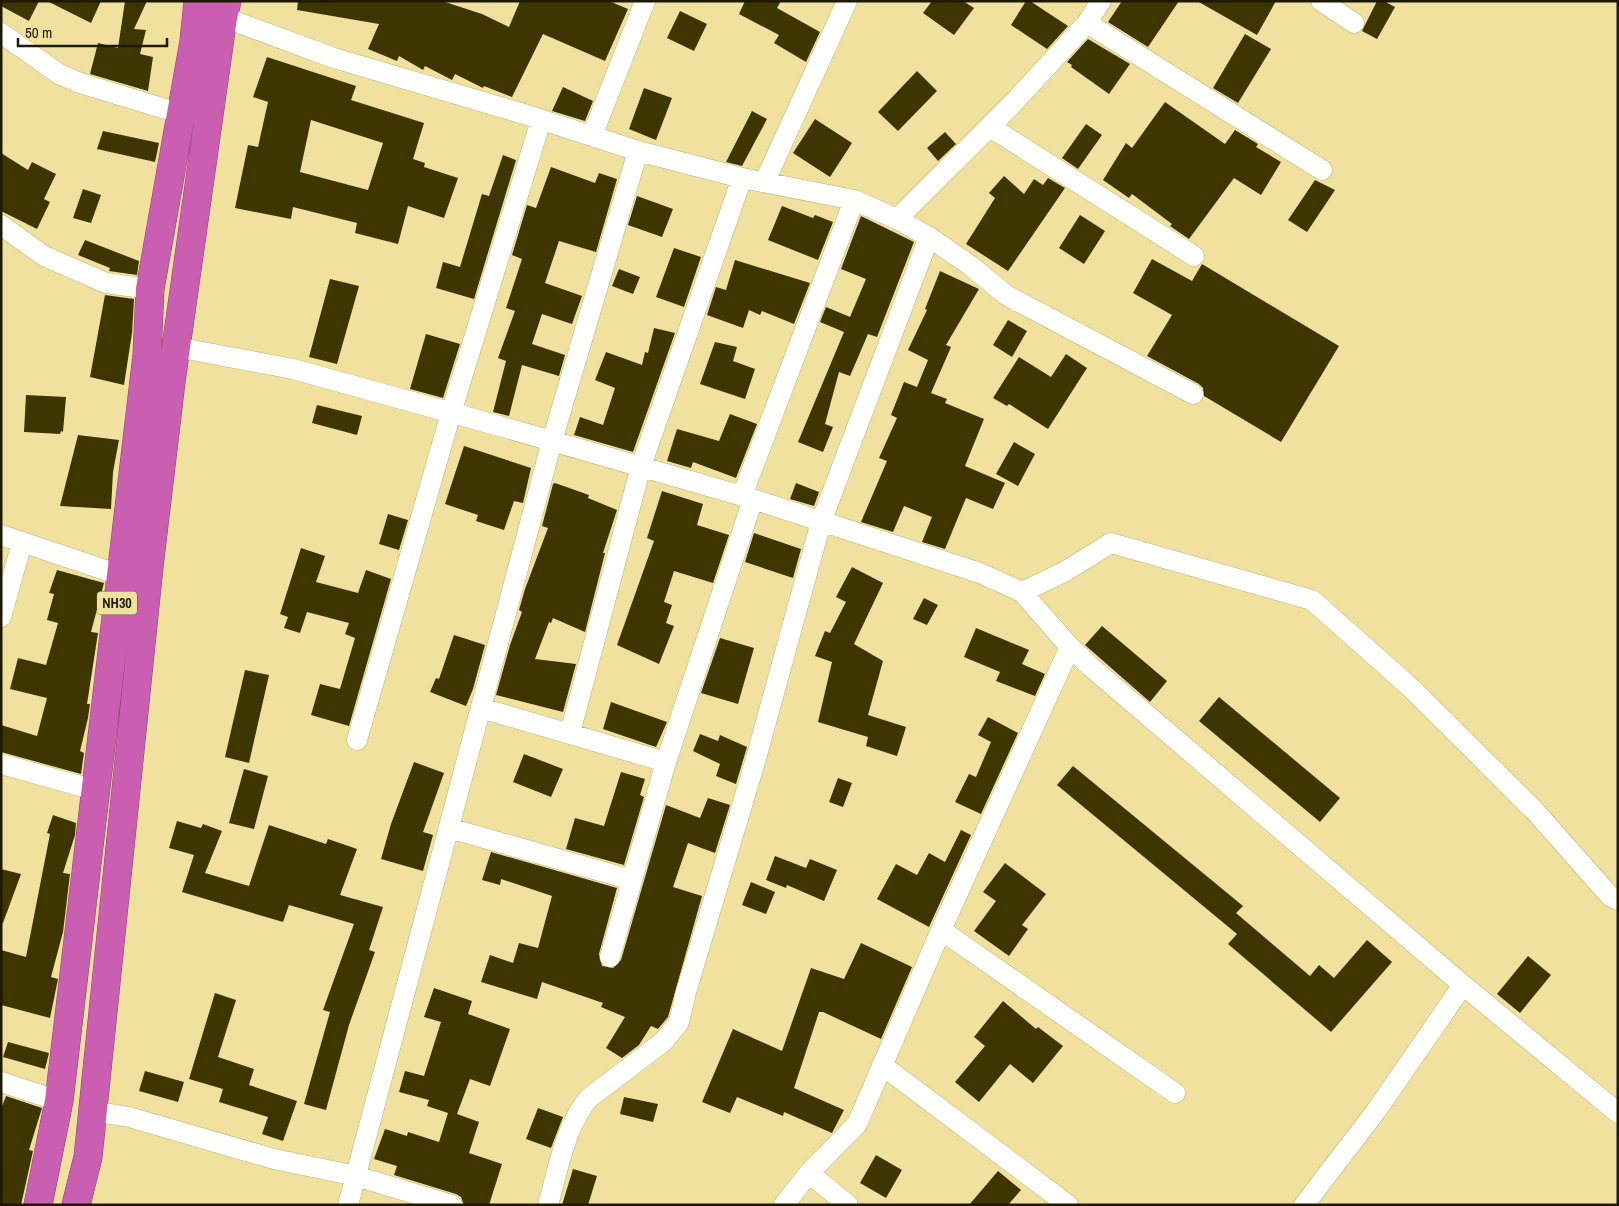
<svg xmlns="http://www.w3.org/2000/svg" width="1619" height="1206" font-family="'Archivo Narrow',sans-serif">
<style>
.building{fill:#3f3500;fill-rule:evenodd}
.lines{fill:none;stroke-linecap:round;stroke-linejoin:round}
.street-casing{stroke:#c1b371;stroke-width:21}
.highway-casing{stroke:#8e4672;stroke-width:29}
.street{stroke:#fff;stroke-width:20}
.highway{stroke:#ca5eb0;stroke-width:28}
.labels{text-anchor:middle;stroke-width:5;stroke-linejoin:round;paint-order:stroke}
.shield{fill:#f0e29e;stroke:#5d552f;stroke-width:1}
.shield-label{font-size:14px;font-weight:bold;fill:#1e1800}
</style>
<rect width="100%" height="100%" fill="#f0e29e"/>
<path class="building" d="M 1,1 L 39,1 L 29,21 L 1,6 Z
M 47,1 L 101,1 L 91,23 Z
M 125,1 L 147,1 L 134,29 L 146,30 L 140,54 L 153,57 L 148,91 L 90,74 L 98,43 L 118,48 Z
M 298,1 L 442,1 L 482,14 L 509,27 L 520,1 L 609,1 L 628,9 L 605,61 L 543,34 L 512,97 L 484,86 L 483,88 L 455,74 L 452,80 L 425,66 L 423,70 L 399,56 L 397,61 L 368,49 L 379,24 L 297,10 Z
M 745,1 L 781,1 L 777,8 L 820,32 L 806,62 L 774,43 L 779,35 L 739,14 Z
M 932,1 L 963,1 L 974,8 L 954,35 L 923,13 Z
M 1026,1 L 1030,1 L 1068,26 L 1047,49 L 1011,25 Z
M 1122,1 L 1179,1 L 1148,47 L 1108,22 Z
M 1197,1 L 1276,1 L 1257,35 Z
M 1377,1 L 1384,1 L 1395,7 L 1377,39 L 1362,31 Z
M 680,11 L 707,24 L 694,51 L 667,38 Z
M 1245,34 L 1271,49 L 1238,103 L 1213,88 Z
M 1088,39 L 1130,64 L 1109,94 L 1071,67 L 1072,65 L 1067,62 Z
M 267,57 L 356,86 L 351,100 L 424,123 L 413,159 L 425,163 L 424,167 L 458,178 L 444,218 L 408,206 L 398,244 L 355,233 L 357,223 L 293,207 L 291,219 L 235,208 L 248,145 L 258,147 L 268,102 L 253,97 ZM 311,120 L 383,143 L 368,190 L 300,172 Z
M 917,71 L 937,91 L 898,131 L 878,112 Z
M 563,87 L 593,101 L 585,121 L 552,111 Z
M 644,88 L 672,98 L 656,140 L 629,129 Z
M 1165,102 L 1225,144 L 1235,130 L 1258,144 L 1256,147 L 1281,162 L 1261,195 L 1234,178 L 1189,239 L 1170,226 L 1172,224 L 1132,194 L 1129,198 L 1103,180 L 1126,143 L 1132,148 Z
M 752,111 L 767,119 L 742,166 L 726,162 Z
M 815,119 L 852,143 L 830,177 L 793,153 Z
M 1086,124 L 1102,135 L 1078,169 L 1062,158 Z
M 103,131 L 159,143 L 155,162 L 97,149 Z
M 945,132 L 956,144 L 938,161 L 927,148 Z
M 1,153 L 28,170 L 32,162 L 56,174 L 44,199 L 50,202 L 37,229 L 1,211 Z
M 503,155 L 516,160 L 474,299 L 436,288 L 443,262 L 460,267 L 482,194 L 489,196 Z
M 551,167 L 595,183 L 599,173 L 617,179 L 596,252 L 559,241 L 545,283 L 582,296 L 572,324 L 542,314 L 532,344 L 565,355 L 559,376 L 522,365 L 509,416 L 493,412 L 506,361 L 498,358 L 515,311 L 506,308 L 522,259 L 512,255 L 527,205 L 536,208 Z
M 1004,176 L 1024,194 L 1034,179 L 1043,185 L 1048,178 L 1065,188 L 1008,271 L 966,244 L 995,198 L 989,193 Z
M 1315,180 L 1335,190 L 1307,232 L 1288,220 Z
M 83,189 L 101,195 L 91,223 L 73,218 Z
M 637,196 L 673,209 L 662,237 L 628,225 Z
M 782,206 L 813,218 L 815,215 L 833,222 L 818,260 L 768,240 Z
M 1080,215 L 1105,231 L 1084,264 L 1059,248 Z
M 861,216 L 914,242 L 877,337 L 868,334 L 850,376 L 839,372 L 825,424 L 833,427 L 823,452 L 798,442 L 844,332 L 820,322 L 826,307 L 850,317 L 866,279 L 841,269 Z
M 85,240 L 139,261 L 137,275 L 109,271 L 110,268 L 78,255 Z
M 674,248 L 701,257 L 684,307 L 656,297 Z
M 1152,259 L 1192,281 L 1202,264 L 1339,346 L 1281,442 L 1204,396 L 1203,388 L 1199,384 L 1147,356 L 1172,315 L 1133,293 Z
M 735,260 L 810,283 L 794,324 L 762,311 L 760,315 L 749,310 L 743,328 L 707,315 L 716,287 L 726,290 Z
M 619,269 L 640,277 L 633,294 L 612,286 Z
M 940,271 L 979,289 L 946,345 L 951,347 L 931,393 L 947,399 L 945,403 L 984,419 L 965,466 L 1005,483 L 993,509 L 966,498 L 945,549 L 922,542 L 932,517 L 904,506 L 893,532 L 861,522 L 887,461 L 879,458 L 897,418 L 891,415 L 904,382 L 917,387 L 928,360 L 908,350 L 927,310 L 925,309 Z
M 330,279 L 359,286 L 337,364 L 309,357 Z
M 105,295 L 134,299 L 132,333 L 124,385 L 90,377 Z
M 1008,320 L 1027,331 L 1012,357 L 993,345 Z
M 654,328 L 675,333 L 633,452 L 574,435 L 580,417 L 603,425 L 615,388 L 595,380 L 606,352 L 642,365 L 645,352 L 648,353 Z
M 426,334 L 460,344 L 443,398 L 410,389 Z
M 715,342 L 737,347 L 733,361 L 755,369 L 745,399 L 700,384 Z
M 1066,354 L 1087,368 L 1048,429 L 1009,404 L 1007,406 L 993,398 L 1019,357 L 1051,377 Z
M 26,395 L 66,397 L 63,432 L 61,431 L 60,434 L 24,432 Z
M 317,405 L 362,416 L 357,435 L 312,423 Z
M 730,414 L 757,424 L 736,478 L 693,462 L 691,468 L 667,461 L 677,429 L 719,441 Z
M 78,435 L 119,440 L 113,472 L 111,509 L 60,506 Z
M 1014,442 L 1035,454 L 1018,486 L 996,474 Z
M 464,446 L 531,468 L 523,503 L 514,501 L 504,530 L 476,521 L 478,515 L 445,504 Z
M 555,483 L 589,495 L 588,498 L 617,510 L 603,553 L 605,553 L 585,632 L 553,618 L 551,623 L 549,622 L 535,659 L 576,664 L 563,712 L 496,695 L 510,645 L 522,612 L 519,610 L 525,589 L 548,528 L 542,526 L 553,484 Z
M 796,483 L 819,492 L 814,506 L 790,499 Z
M 662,491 L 703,504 L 697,525 L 729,535 L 713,583 L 674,571 L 664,602 L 672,605 L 666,623 L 674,626 L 659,664 L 617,645 L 654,541 L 647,538 Z
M 388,514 L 408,520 L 399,550 L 379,544 Z
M 754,533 L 801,549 L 793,578 L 745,562 Z
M 301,548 L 325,556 L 316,582 L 358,593 L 366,570 L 391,579 L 349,726 L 311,715 L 320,684 L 340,689 L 355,638 L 345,634 L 349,623 L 307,612 L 300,633 L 284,628 L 288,617 L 280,614 Z
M 852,567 L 883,583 L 854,644 L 883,661 L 868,715 L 906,727 L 897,756 L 866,746 L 868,737 L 818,722 L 832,662 L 815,656 L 825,631 L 830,633 L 846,602 L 836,597 Z
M 57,570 L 104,583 L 91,632 L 98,633 L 87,704 L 90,704 L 88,718 L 80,751 L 84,753 L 81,774 L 1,752 L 1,725 L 37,736 L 47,698 L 10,689 L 18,658 L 46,665 L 58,623 L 47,620 L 54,594 L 49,593 Z
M 924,598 L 938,605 L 927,625 L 913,619 Z
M 1102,626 L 1167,681 L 1150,702 L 1085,645 Z
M 976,628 L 1029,650 L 1022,664 L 1045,674 L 1035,696 L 996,681 L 1000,672 L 964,657 Z
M 454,635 L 485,645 L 473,689 L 466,706 L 430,692 L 436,678 L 439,679 Z
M 720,638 L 754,648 L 738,704 L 701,693 Z
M 245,670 L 269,675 L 249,763 L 225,757 Z
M 1219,697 L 1340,798 L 1320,822 L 1199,721 Z
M 611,702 L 667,722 L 656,747 L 603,729 Z
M 988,717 L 1018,733 L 981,814 L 955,802 L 969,774 L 976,777 L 991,742 L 978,735 Z
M 700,734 L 718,741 L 720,735 L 747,747 L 736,784 L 716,776 L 720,764 L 693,751 Z
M 524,754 L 563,769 L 551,797 L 513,782 Z
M 414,762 L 444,773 L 423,832 L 433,835 L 423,871 L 381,859 L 391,824 Z
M 1073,766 L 1243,906 L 1236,913 L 1310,976 L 1319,965 L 1334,978 L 1367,940 L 1392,962 L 1331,1032 L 1228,944 L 1237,934 L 1057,785 Z
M 244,769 L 268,776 L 254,829 L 229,823 Z
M 621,772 L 645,779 L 640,795 L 644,797 L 624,865 L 566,849 L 575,818 L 604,826 Z
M 838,778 L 852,783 L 843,807 L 829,802 Z
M 708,798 L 730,805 L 715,853 L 688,843 L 673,887 L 702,896 L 668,1017 L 658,1029 L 651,1026 L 639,1045 L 622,1058 L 606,1048 L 625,1017 L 601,1007 L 603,1003 L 542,982 L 537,999 L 481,982 L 490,955 L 513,963 L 519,943 L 538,948 L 552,896 L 501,879 L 500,885 L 482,880 L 491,852 L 617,888 L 599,954 L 602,966 L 613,968 L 621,960 L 666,805 L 700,818 Z
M 53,815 L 76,823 L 75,835 L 63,873 L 70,874 L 63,932 L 51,977 L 58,979 L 50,1018 L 1,1005 L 1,950 L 26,957 L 50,834 L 47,833 Z
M 177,821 L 201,828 L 203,824 L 222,831 L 205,873 L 249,886 L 269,825 L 326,844 L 328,839 L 357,849 L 340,895 L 383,907 L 369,950 L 375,952 L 349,1025 L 326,1110 L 304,1104 L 330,1012 L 323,1010 L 354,924 L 289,905 L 283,922 L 182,892 L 194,855 L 169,848 Z
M 961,830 L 971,835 L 929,927 L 877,899 L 896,864 L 917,875 L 929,853 L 945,862 Z
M 775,856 L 806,868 L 810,859 L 837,870 L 824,901 L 787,885 L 786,888 L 766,880 Z
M 1005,863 L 1046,894 L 1022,925 L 1028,929 L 1009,956 L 974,931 L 996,901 L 983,892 Z
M 1,869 L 21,874 L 3,923 L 1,923 Z
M 751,882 L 775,892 L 766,914 L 742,905 Z
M 861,943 L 912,967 L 881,1039 L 823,1012 L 819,1012 L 794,1088 L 844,1110 L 832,1133 L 784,1112 L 783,1116 L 737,1097 L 730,1113 L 702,1102 L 733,1029 L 782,1051 L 811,968 L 844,979 Z
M 1528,956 L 1551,975 L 1520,1013 L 1497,994 Z
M 434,988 L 472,1001 L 468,1014 L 510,1029 L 490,1086 L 470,1079 L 457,1114 L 479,1122 L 469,1153 L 502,1164 L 489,1205 L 464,1205 L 461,1197 L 456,1194 L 394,1175 L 397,1166 L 374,1159 L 385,1129 L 407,1136 L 408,1132 L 439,1142 L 448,1113 L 427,1106 L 429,1100 L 399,1092 L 405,1071 L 424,1076 L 441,1022 L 424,1017 Z
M 215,993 L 236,1000 L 218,1057 L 254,1069 L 249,1085 L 297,1101 L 283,1141 L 262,1134 L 268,1117 L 219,1102 L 223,1089 L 189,1079 Z
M 1003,1001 L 1036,1029 L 1038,1027 L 1063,1046 L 1033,1083 L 1010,1064 L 979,1102 L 955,1082 L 985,1046 L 974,1037 Z
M 8,1042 L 49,1053 L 45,1069 L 3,1057 Z
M 145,1071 L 184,1082 L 178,1102 L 139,1091 Z
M 6,1096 L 42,1108 L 29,1150 L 33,1151 L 21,1205 L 1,1205 L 1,1109 Z
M 624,1097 L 658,1104 L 653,1122 L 620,1114 Z
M 538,1108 L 563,1117 L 551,1148 L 526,1139 Z
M 876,1155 L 902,1170 L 886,1198 L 860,1183 Z
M 573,1169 L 597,1176 L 588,1205 L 562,1205 Z
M 998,1171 L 1021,1190 L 1008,1205 L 969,1205 Z"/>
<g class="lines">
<g class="street-casing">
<path id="street" d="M 1321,1 L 1354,23
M 223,17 L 334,58 L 524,114 L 638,151 L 742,178 L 854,200 L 897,219 L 929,237 L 971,266 L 1006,295 L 1193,394
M 1087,23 L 1322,170
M 1,33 L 59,74 L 80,83 L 182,114
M 990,127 L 1194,256
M 592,136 L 645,1
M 765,181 L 847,1
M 897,219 L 1016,100 L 1087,23 L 1101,1
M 1,225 L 44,256 L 106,283 L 150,289
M 176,347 L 293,369 L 496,425 L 753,499 L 980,573 L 1022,592 L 1070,647 L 1091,667 L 1463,985 L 1618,1113
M 742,496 L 854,200
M 1,535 L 120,575
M 1022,592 L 1064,572 L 1111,543 L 1312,600 L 1410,687 L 1534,810 L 1610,896 L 1618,900
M 1,617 L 22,543
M 481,708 L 666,762
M 570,733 L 641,466 L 742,178
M 357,740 L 451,413 L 541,120
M 1,764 L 95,790
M 449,828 L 632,880
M 941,930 L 1175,1093
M 610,957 L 666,762 L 753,499
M 882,1065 L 1068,1205
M 1,1082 L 59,1101
M 92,1111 L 129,1117 L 274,1159 L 356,1176 L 452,1205
M 809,1173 L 848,1205
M 348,1205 L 552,441 L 638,151
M 548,1205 C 558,1170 565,1126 589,1098 L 664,1041 L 679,1022 L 686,992 L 755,762 L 821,522 L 929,237
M 784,1205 L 809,1173 L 857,1124 L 941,930 L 1070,647
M 1304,1205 L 1376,1111 L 1463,985"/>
</g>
<g class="highway-casing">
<path id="highway" d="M 38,1205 L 59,1101 L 147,355 L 150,289 L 194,41 L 198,1
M 76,1205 L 88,1157 L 149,567 L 171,382 L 223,17 L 227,1"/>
</g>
<use href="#street" class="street"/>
<use href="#highway" class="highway"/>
</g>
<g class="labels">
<rect class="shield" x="97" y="591.5" width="40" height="23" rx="4"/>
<g class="shield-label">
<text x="117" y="608">NH30</text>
</g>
</g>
<rect width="1619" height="1206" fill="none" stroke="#1e1800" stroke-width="5"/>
<path d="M18 38v8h149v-8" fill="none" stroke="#1e1800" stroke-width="2.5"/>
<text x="25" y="38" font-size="15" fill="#1e1800" stroke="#f0e29e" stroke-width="4" paint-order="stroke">50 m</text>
</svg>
